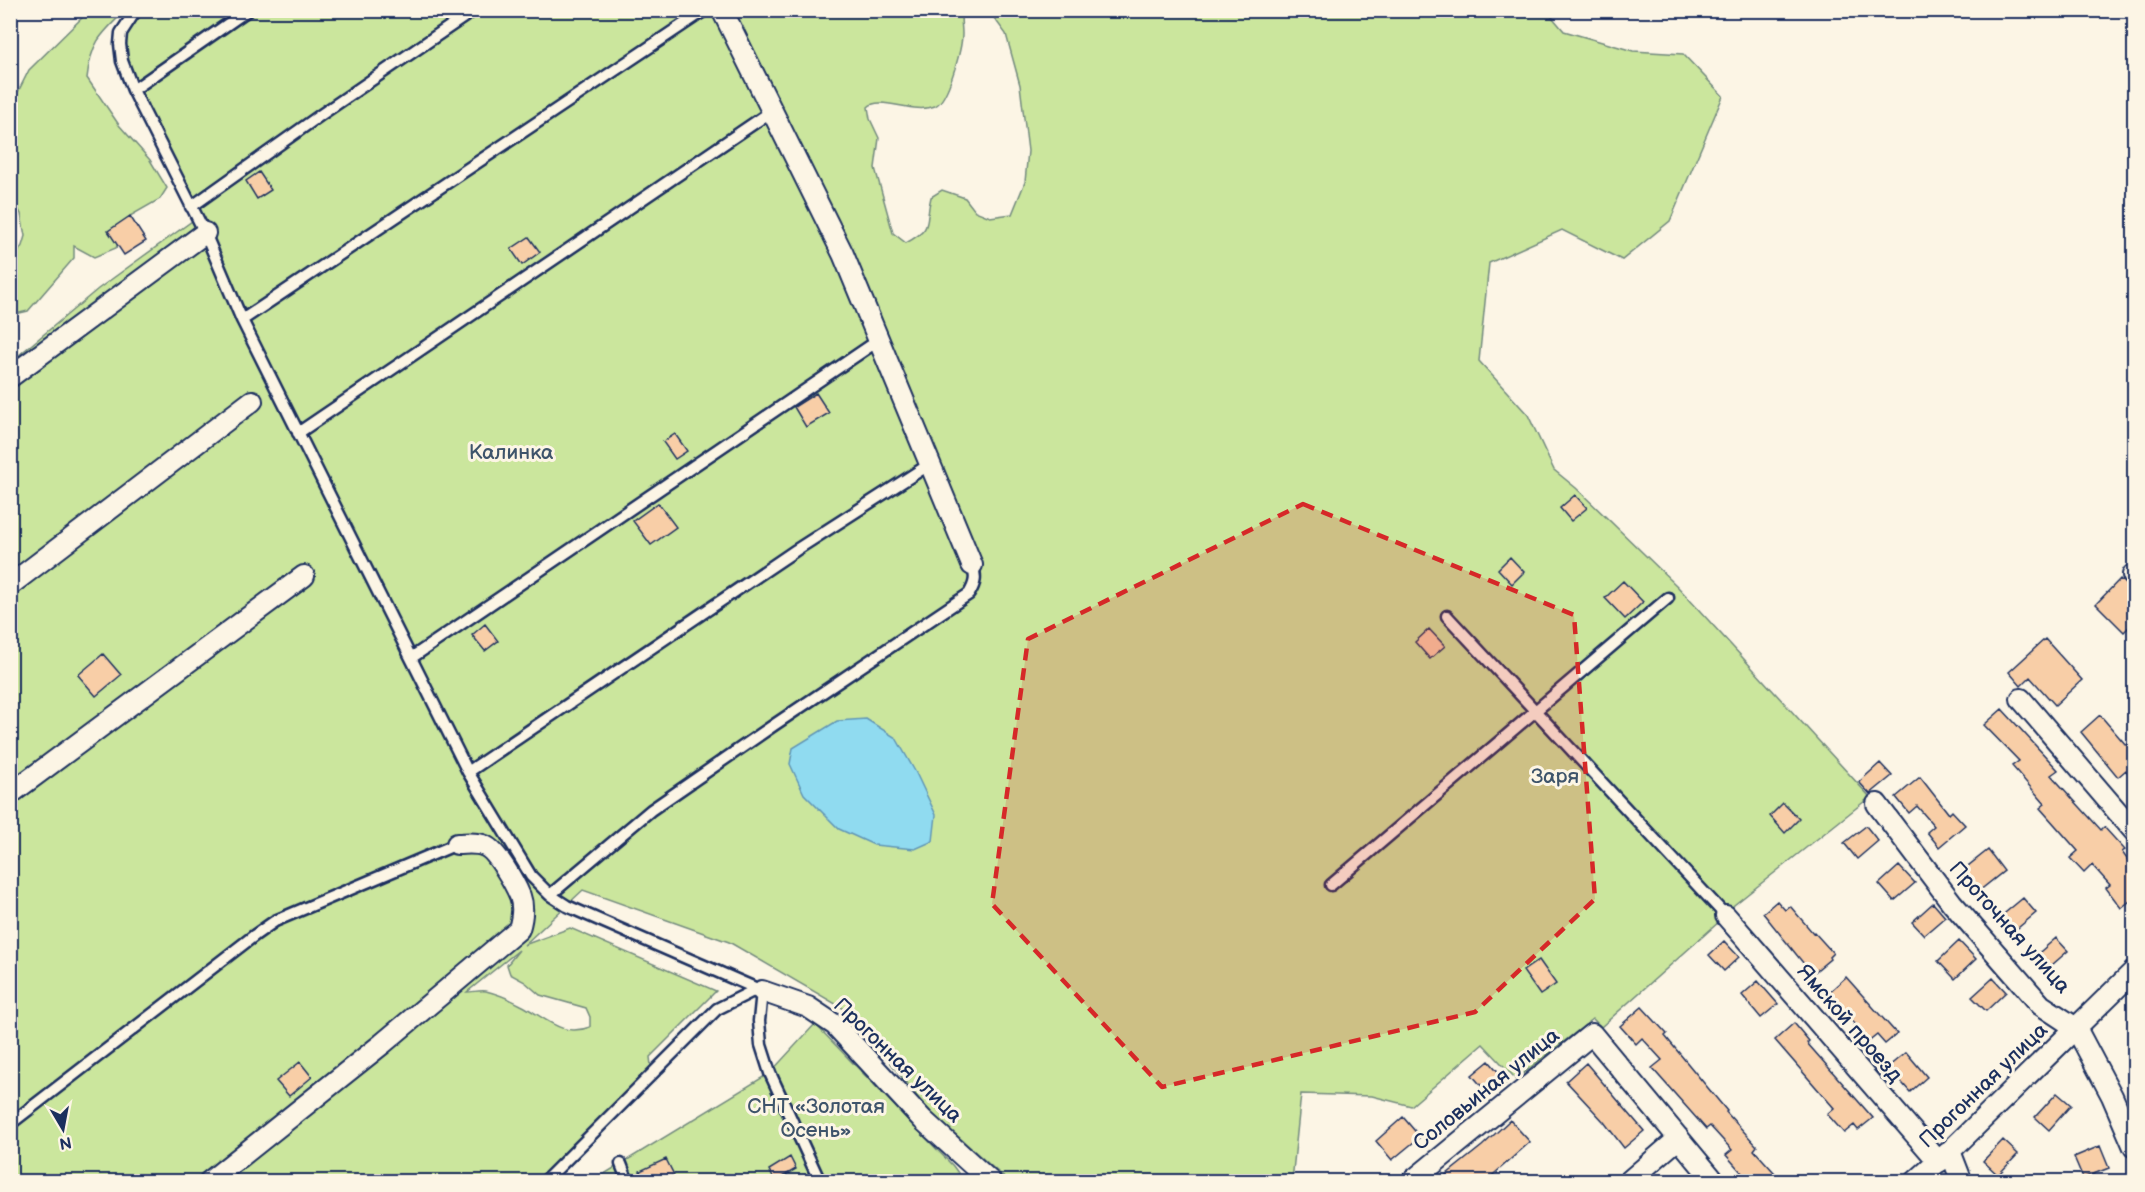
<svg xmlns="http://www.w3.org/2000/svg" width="2145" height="1192" font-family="'Balsamiq Sans',sans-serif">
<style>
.green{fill:#cbe69d;stroke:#738a7e;stroke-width:1.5;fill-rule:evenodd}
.water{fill:#90dbf0;stroke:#6196b6;stroke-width:1.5}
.building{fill:#f8cea7;stroke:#1b2f5e;stroke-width:1.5}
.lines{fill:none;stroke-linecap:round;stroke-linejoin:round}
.lane-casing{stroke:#1b2f5e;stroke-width:15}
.street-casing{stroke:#1b2f5e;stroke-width:24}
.lane{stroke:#fcf5e5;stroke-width:10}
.street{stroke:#fcf5e5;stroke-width:20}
.marked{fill:#d62828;fill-opacity:0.2;stroke:#d62828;stroke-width:4.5;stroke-dasharray:12 8;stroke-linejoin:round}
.labels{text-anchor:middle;stroke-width:6;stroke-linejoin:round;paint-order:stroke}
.park-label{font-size:21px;fill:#3e546b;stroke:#fcf5e5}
.street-label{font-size:21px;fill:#1b2f5e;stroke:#fcf5e5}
</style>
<rect width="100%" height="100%" fill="#fcf5e5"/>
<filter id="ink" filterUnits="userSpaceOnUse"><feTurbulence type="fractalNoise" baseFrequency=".0167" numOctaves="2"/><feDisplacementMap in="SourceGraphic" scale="12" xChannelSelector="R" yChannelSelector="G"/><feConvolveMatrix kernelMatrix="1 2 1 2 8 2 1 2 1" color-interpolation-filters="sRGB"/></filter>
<g filter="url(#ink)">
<path class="green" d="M 89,11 L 125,11 C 101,34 91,42 87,78 L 119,125 L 150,160 L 167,188 L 160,199 L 130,216 L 116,248 L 94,257 L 74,246 L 74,258 L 28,311 L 11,315 L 10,265 L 22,246 L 25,236 L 21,214 L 11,197 L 11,106 L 29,70 Z
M 129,11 L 962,11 C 960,19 962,25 962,34 C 962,48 948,101 935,106 C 914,115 880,95 868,107 L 870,119 L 879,138 L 875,168 L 893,233 L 906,243 C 935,227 924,224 931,197 L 942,190 L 965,198 L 975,211 L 990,217 L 1012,214 L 1025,182 L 1028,151 L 1020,85 L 1006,34 L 989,11 L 1547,11 L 1564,31 L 1633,51 L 1683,54 L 1723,96 L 1670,221 L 1622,260 L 1562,230 L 1489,263 L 1479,361 L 1528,415 L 1554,470 L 1576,488 L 1678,587 L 1870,797 L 1734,905 L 1720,921 L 1601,1027 L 1593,1019 L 1516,1079 L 1483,1044 L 1411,1106 L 1372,1096 L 1301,1094 L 1292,1181 L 1008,1181 L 924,1106 L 853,1014 L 729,942 L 583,890 L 524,945 L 570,928 L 716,991 L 650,1057 L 652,1074 L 544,1181 L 11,1181 L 10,357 L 13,360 L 98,289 L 192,221 L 117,62 C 114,41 116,28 129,11 ZM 519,950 L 507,965 L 510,974 L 525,982 L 540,995 L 586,1008 L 590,1017 L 590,1027 C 561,1038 545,1017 521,1005 C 510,999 498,994 486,991 C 480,990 473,992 467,992 Z
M 815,1024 L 953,1166 L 964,1181 L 591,1182 L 770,1073 Z"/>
<path class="water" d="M 866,719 L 896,738 L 916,773 L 936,815 L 933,841 L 915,849 L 874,845 L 839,829 L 804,794 L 790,764 L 793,748 L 837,721 Z"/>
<path class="building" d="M 259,172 L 271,190 L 257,199 L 246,181 Z
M 130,216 L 146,241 L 124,255 L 108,231 Z
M 529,237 L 540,252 L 522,265 L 511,249 Z
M 816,393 L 829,413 L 806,427 L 794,407 Z
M 675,434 L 687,451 L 675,459 L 663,442 Z
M 1575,495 L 1587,508 L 1571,521 L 1560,508 Z
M 658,503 L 676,527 L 651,545 L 633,521 Z
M 1510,557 L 1524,572 L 1512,584 L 1498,569 Z
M 2120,579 L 2134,593 L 2134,622 L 2124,632 L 2096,604 Z
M 1623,581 L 1643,602 L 1625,619 L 1605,598 Z
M 485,624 L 498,641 L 485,651 L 472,635 Z
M 1429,629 L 1445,646 L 1430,659 L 1415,642 Z
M 2045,639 L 2082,680 L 2055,705 L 2030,677 L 2021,686 L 2009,672 Z
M 103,654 L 121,675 L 96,696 L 78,675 Z
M 2002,709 L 2058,770 L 2051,775 L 2101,830 L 2104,827 L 2125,850 L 2122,852 L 2134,869 L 2134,898 L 2121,908 L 2106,888 L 2110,885 L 2092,865 L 2084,873 L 2070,858 L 2078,851 L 2040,808 L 2045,804 L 2012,766 L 2019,761 L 1984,725 Z
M 2100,715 L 2126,745 L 2129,743 L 2134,750 L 2134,781 L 2126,770 L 2118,777 L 2081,732 Z
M 1880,763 L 1892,776 L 1870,794 L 1859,782 Z
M 1920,777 L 1949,814 L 1952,811 L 1965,825 L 1939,847 L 1927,832 L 1934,826 L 1917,806 L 1909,813 L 1896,797 Z
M 1783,803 L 1799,819 L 1785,833 L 1770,816 Z
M 1866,826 L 1878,841 L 1857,859 L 1844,843 Z
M 1988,850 L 2004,871 L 1979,891 L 1963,870 Z
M 1899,866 L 1915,883 L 1894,901 L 1879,884 Z
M 2023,898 L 2036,913 L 2013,932 L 2000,917 Z
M 1777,901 L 1785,910 L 1790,906 L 1813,933 L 1814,932 L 1833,953 L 1829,957 L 1830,959 L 1812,974 L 1763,913 Z
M 1933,903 L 1945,917 L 1924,935 L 1912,922 Z
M 2056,938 L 2068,951 L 2045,971 L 2033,958 Z
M 1724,941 L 1739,957 L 1724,971 L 1709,955 Z
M 1959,941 L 1976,959 L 1955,979 L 1938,961 Z
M 1539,960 L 1556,984 L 1540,995 L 1523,971 Z
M 1846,977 L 1897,1034 L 1885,1044 L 1877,1035 L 1867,1043 L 1853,1026 L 1855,1024 L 1827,994 Z
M 1993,978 L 2006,992 L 1986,1011 L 1972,997 Z
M 1758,981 L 1778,1004 L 1761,1018 L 1742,995 Z
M 1642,1007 L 1667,1034 L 1665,1036 L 1727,1111 L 1726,1112 L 1757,1146 L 1754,1150 L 1783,1182 L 1750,1182 L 1726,1155 L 1732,1150 L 1710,1126 L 1706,1129 L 1652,1068 L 1662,1060 L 1642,1038 L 1636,1044 L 1620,1026 Z
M 1794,1023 L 1809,1041 L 1807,1043 L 1873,1118 L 1858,1130 L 1854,1125 L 1844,1133 L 1827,1114 L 1834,1108 L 1775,1040 Z
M 1906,1052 L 1927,1077 L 1910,1092 L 1888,1067 Z
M 1489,1061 L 1507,1082 L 1490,1096 L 1472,1075 Z
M 300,1062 L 312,1077 L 289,1096 L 276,1081 Z
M 1586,1063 L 1644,1131 L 1624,1148 L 1604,1122 L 1566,1081 Z
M 2057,1093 L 2071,1105 L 2049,1130 L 2035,1117 Z
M 1403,1117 L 1420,1137 L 1392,1160 L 1376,1141 Z
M 1510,1120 L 1530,1142 L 1485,1182 L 1437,1182 L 1482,1146 Z
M 2003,1140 L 2018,1154 L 1998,1175 L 1983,1161 Z
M 2100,1146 L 2109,1168 L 2083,1178 L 2074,1157 Z
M 790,1157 L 796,1169 L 775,1181 L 769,1170 Z
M 666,1159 L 674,1175 L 661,1182 L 645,1182 L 640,1171 Z"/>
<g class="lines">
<g class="lane-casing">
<path id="lane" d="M 136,10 L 121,33 L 120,44 L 122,61 L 133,90 L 205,233 L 242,320 L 468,772 L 531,876 L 550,895 L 567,906 L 762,991
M 133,90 L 248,10
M 191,207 L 322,114 L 474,10
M 242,320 L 705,10
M 298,433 L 772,111
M 1447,616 L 1726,916
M 411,658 L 879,340
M 468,772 L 796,550 L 930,464
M 1331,885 L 1668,598
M 550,895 L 651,810 L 774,725 L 969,594 C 975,584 977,577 972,565
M 762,991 L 759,1021 L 761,1045 L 770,1073 L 820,1182
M 10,1124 L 255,935 L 275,921 L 457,844
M 621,1164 L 628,1182
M 544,1182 L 717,1009 L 751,992 L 762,991"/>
</g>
<g class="street-casing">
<path id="street" d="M 722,10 L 843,254 L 972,565
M 10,377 L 205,233
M 2133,575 L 2134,577
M 10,585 L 252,401
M 2021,699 L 2134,831
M 10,794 L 304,576
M 1877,804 L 1952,903 L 2041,1005 L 2076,1028 L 2112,1096 L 2134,1147
M 1726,916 L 1939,1162
M 762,991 L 808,1007 L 835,1025 L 923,1120 L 991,1182
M 1950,1151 L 1962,1182
M 209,1182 L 382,1044 L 519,929 C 522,919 524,907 520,896 C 515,884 497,851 485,846 C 476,842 466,844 457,844
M 1411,1182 L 1592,1034 L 1715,1182
M 1628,1182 L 1679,1138
M 1915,1182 L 1950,1151 L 2134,971"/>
</g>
<use href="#lane" class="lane"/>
<use href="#street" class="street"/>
</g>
</g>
<path class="marked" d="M 1303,504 L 1574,615 L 1595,899 L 1475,1012 L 1162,1087 L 992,904 L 1028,639 Z"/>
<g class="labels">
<g class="park-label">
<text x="511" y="459">Калинка</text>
<text x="1555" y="783">Заря</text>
<text x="816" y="1113">СНТ «Золотая<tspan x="816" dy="24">Осень»</tspan></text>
</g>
<g class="street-label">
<text transform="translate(2010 927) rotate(48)" y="7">Проточная улица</text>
<text transform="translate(1850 1023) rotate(49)" y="7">Ямской проезд</text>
<text transform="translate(898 1060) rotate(44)" y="7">Прогонная улица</text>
<text transform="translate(1983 1085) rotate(-44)" y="7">Прогонная улица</text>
<text transform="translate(1486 1089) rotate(-39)" y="7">Соловьиная улица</text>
</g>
</g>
<rect width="2145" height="1192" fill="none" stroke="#fcf5e5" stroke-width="36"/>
<rect x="18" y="18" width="2109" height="1156" fill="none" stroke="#1b2f5e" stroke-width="2" filter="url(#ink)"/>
<g transform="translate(63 1129) rotate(170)" stroke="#fcf5e5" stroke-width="4.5" paint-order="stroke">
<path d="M0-4.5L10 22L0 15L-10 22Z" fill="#1b2f5e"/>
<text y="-9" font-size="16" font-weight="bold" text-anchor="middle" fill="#1b2f5e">N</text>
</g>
</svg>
